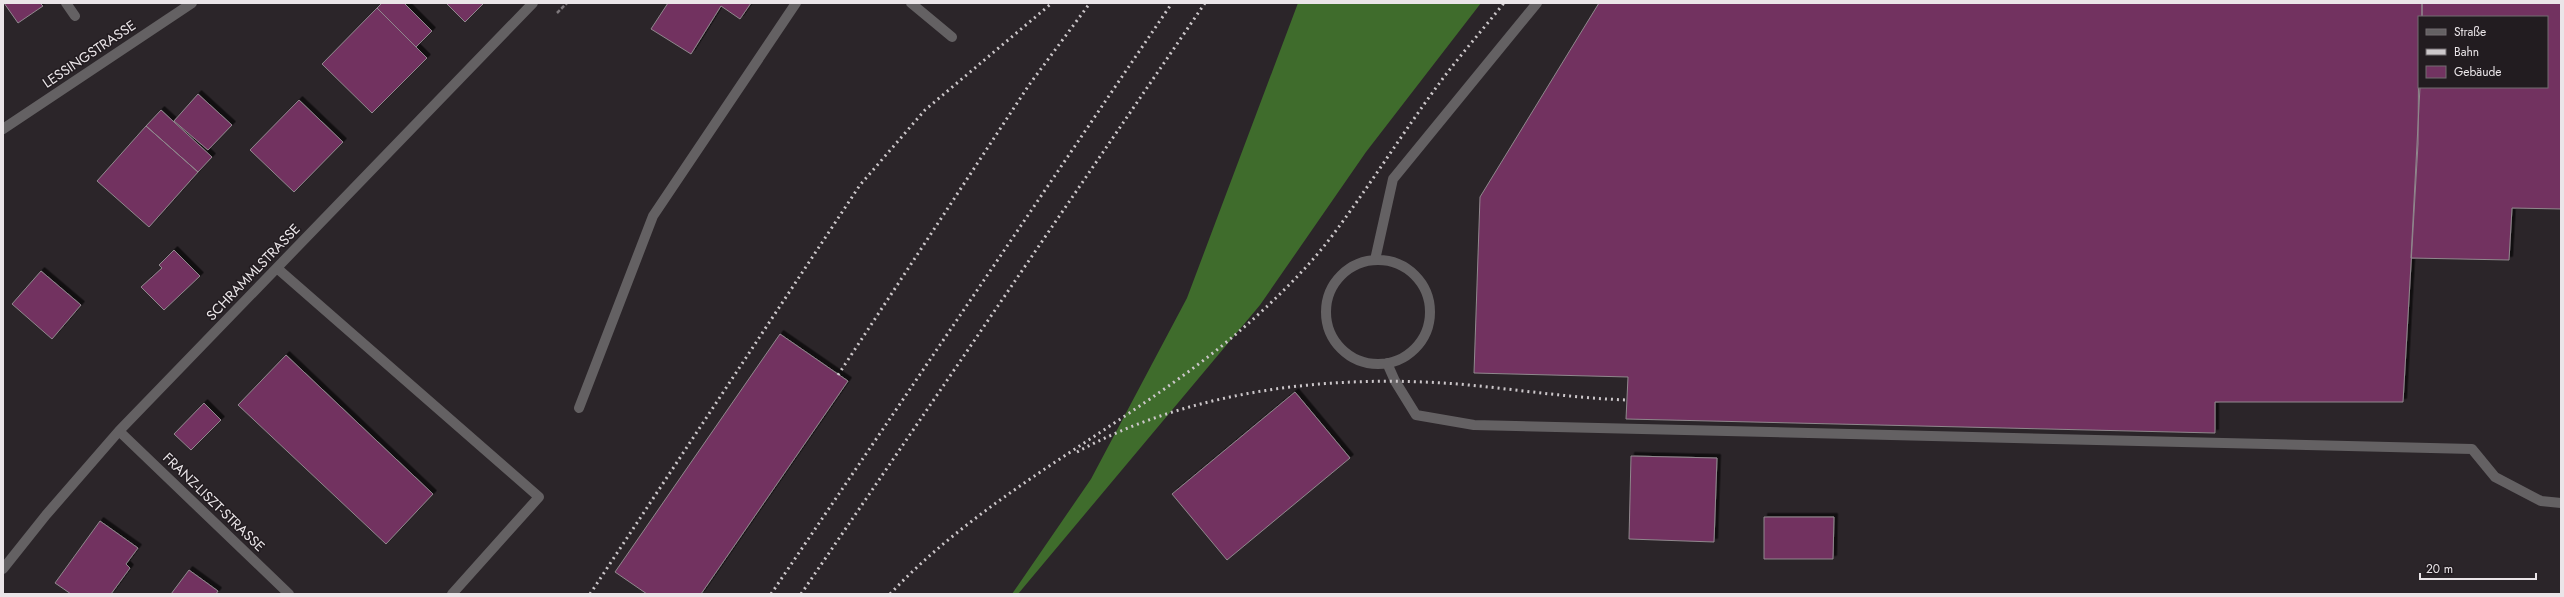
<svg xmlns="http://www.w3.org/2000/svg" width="2564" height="597" font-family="Jost,sans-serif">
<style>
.forest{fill:#3f6c2c}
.building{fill:#723361;stroke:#90888d;filter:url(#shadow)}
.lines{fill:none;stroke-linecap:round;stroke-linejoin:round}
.path{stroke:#7d777b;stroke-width:2.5;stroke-dasharray:4 2;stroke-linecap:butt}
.minor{stroke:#646163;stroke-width:10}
.rail{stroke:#ccc7ca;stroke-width:3;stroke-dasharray:2 4;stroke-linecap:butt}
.labels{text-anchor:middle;stroke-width:3;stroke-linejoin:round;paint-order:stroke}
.street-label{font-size:14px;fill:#eae5e8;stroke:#221c20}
</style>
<defs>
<filter id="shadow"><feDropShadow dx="3.5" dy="-3.5" stdDeviation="0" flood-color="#0009"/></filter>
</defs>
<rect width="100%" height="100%" fill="#2b2529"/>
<path class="forest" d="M 1298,3 L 1481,3 L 1366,152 L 1260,305 L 1018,594 L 1012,594 L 1091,479 L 1187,298 Z"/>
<path class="building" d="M 4,3 L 40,3 L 43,6 L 18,23 Z
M 382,3 L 404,3 L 432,31 L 416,47 L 377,8 Z
M 446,3 L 484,3 L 465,22 Z
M 668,3 L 751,3 L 740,19 L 721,6 L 691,54 L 651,29 Z
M 1599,3 L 2422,3 L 2422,17 L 2419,17 L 2418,144 L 2403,402 L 2215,402 L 2215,433 L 1626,419 L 1628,377 L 1474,373 L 1480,197 Z
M 2422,3 L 2561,3 L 2561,209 L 2512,208 L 2509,260 L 2411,258 L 2420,87 L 2547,87 L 2547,17 L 2422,17 Z
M 377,8 L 427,58 L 372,113 L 322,64 Z
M 198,94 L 232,125 L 208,150 L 174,121 Z
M 299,100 L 343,142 L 294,192 L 250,150 Z
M 161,110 L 212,157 L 198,172 L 146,126 Z
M 146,126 L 198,172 L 149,227 L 97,181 Z
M 174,250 L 200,276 L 164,310 L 141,287 L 162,268 L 159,265 Z
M 41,271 L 81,305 L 52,339 L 12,304 Z
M 780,334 L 848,381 L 701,594 L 647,594 L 615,572 Z
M 286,355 L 433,494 L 386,544 L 238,405 Z
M 1295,392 L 1350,458 L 1227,560 L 1172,494 Z
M 204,403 L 221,420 L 191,450 L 174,434 Z
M 1631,456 L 1717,458 L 1714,542 L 1629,539 Z
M 1764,517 L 1834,517 L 1833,559 L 1764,559 Z
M 100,521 L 138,548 L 126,564 L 130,568 L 111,594 L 71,594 L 55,583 Z
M 189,570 L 218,591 L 216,594 L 171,594 Z"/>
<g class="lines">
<path class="path" d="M 557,13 L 567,3"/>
<path class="minor" d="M 66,3 L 75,16
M 911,3 L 952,37
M 3,129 L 192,3
M1326 312a52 52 0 1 1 104 0a52 52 0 1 1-104 0Z
M 1375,260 L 1393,179 L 1537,3
M 278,269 L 539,497 L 452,594
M 1387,363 L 1395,381 L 1416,415 L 1474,425 L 2472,449 L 2495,477 L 2541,501 L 2561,503
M 579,408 L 653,216 L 796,3
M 119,431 L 289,594
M 3,569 L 46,515 L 119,431 L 533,3"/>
<path class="rail" d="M 838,375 L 1029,85 L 1090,3
M 1077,452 C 1192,390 1329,374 1458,384 C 1515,389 1570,398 1627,400
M 590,594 L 860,185 L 925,110 L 1052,3
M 771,594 L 1172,3
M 801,594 L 1205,3
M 890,594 C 992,486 1130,426 1242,329 C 1274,301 1306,270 1332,236 C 1371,184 1405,129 1444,77 C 1463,52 1484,28 1504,3"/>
</g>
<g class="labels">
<g class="street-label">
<text transform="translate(89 54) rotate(-34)" y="5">LESSINGSTRASSE</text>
<text transform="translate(253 272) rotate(-46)" y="5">SCHRAMMLSTRASSE</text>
<text transform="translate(214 502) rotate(44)" y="5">FRANZ-LISZT-STRASSE</text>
</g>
</g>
<rect width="2564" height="597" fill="none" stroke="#eae5e8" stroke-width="8"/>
<rect x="2418" y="16" width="130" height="72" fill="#221c20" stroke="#726c70"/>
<rect x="2426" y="29" width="20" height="6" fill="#646163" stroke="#726c70"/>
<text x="2454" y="36" font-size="12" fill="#eae5e8">Straße</text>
<rect x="2426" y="49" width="20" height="6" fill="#ccc7ca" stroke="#726c70"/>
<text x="2454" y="56" font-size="12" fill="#eae5e8">Bahn</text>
<rect x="2426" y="66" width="20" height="12" fill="#723361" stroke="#726c70"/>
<text x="2454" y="76" font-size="12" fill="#eae5e8">Gebäude</text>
<path d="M2420 573v6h116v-6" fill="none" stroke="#eae5e8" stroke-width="2"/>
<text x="2426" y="573" font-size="12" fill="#eae5e8" stroke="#221c20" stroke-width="3" paint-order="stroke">20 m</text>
</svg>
